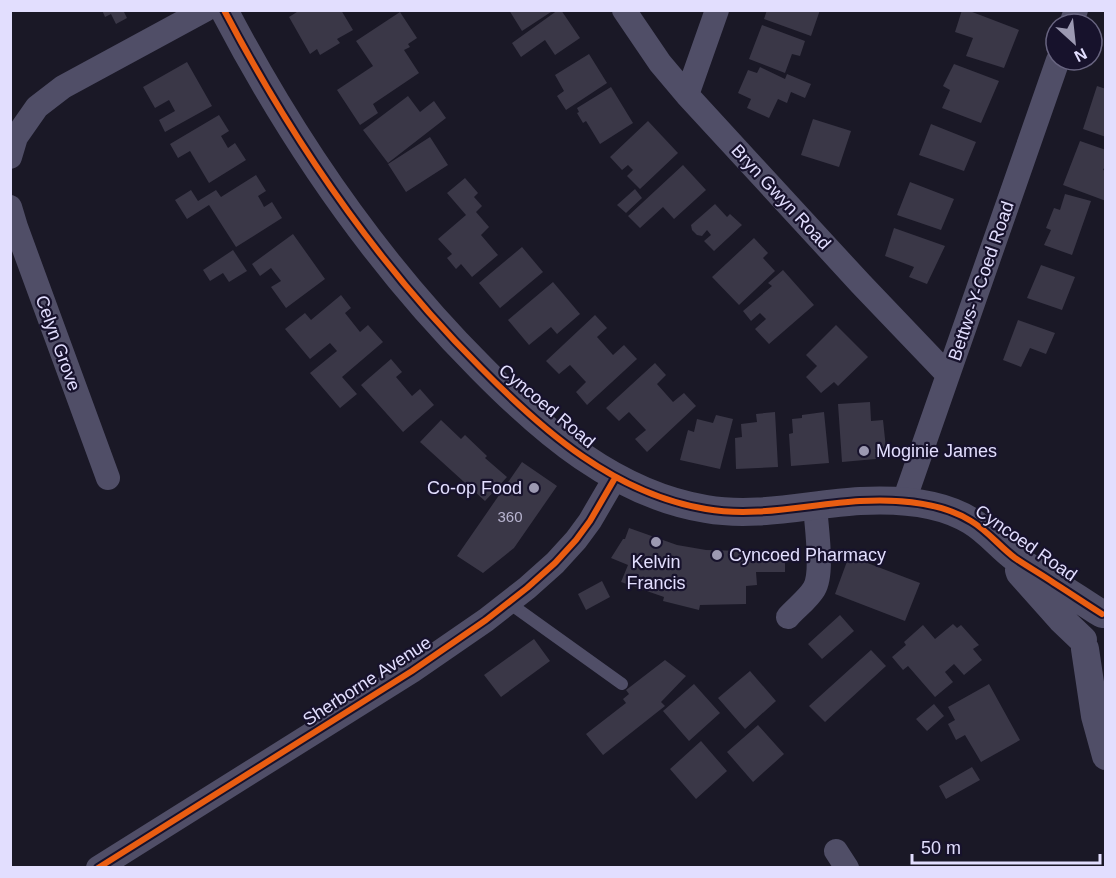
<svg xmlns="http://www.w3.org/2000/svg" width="1116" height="878" font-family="Helvetica,sans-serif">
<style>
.building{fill:#3a3747}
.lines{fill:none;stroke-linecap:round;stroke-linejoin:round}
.service{stroke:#504e67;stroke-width:12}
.minor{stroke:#504e67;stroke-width:24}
.tertiary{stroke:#504e67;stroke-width:28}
.cycleway-casing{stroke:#17122c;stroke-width:10}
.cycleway{stroke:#e95d12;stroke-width:6}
.poi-dot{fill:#9c99b2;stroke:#17122c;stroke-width:2}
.labels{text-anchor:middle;stroke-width:4.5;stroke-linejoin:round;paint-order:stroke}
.number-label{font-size:15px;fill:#b8b4d0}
.street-label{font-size:18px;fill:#e2defe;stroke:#17122c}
.poi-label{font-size:18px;fill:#e2defe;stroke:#17122c;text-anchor:start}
</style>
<rect width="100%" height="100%" fill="#1a1826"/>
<path class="building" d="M 102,10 L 123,10 L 127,18 L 116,24 L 111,14 L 105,17 Z
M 300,10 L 341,10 L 353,30 L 337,39 L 340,43 L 320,55 L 317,49 L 310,54 L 289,17 Z
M 509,10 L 554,10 L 522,31 Z
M 558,10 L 561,10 L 580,38 L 555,55 L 545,40 L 521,57 L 512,43 Z
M 767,10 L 820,10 L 811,36 L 764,19 Z
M 962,10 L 967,10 L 1019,30 L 1004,68 L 966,56 L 973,38 L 955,32 Z
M 400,12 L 417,38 L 408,44 L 410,47 L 404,50 L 419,73 L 373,104 L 378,113 L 360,125 L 337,90 L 373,66 L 356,41 Z
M 762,25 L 805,41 L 800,56 L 792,54 L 785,73 L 749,59 Z
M 589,54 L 607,83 L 566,110 L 557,96 L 564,91 L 555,75 Z
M 187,62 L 212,106 L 165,132 L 159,120 L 175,111 L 169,100 L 155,108 L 143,87 Z
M 954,64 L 999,81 L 981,123 L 942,108 L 950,90 L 943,86 Z
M 760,67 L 785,79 L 787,74 L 811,84 L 805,98 L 791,92 L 787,103 L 778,99 L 769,118 L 747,108 L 751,99 L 738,93 L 748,70 L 757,73 Z
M 1097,86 L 1106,89 L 1106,137 L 1083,129 Z
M 611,87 L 633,123 L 600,144 L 586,121 L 583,123 L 577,113 L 579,112 L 577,108 Z
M 408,96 L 420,112 L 434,101 L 446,118 L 388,163 L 363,130 Z
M 219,115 L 229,131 L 221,136 L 228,148 L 235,143 L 246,160 L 209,183 L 190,151 L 178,158 L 170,144 Z
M 813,119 L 851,131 L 839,167 L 801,155 Z
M 648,121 L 678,153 L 640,189 L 627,176 L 633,170 L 628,165 L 622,170 L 610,157 Z
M 931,124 L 976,142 L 964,171 L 919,155 Z
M 430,137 L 448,165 L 406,192 L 388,164 Z
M 1080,141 L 1106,150 L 1106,164 L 1103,170 L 1106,171 L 1106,201 L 1063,185 Z
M 683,165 L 706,190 L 674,219 L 663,207 L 640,228 L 628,216 Z
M 256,175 L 266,191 L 258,196 L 262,203 L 264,207 L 272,202 L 282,218 L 236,247 L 209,205 L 187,219 L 175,200 L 191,190 L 198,201 L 216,190 L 221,197 Z
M 465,178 L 478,193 L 474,197 L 482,206 L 476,212 L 489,227 L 481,235 L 498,255 L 472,277 L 461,264 L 456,269 L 447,258 L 452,254 L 438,239 L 466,215 L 447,193 Z
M 910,182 L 954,199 L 941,230 L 897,215 Z
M 635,189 L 642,198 L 626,213 L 617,205 Z
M 1065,194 L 1091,201 L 1072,255 L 1044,245 L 1051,230 L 1046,228 L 1054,208 L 1060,210 Z
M 715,204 L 727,217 L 730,214 L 742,225 L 714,251 L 704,241 L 711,235 L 707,230 L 702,236 L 697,235 L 692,230 L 691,225 Z
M 894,228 L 945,246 L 927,284 L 909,277 L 914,267 L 885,256 Z
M 293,234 L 325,279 L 286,308 L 271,287 L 281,281 L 271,268 L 260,276 L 252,264 Z
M 754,238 L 768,253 L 763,258 L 775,271 L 739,305 L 712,277 Z
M 522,247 L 543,272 L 500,308 L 479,283 Z
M 233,250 L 247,271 L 229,282 L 223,273 L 210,281 L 203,270 Z
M 1041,265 L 1075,277 L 1062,310 L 1027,298 Z
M 783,270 L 814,305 L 769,344 L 755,329 L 766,319 L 760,313 L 751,321 L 743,311 L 772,286 L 768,283 Z
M 553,282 L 580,314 L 557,334 L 551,327 L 529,345 L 508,320 Z
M 341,295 L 351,308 L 345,313 L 360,332 L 368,325 L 383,342 L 342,377 L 357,394 L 340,408 L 310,373 L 337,351 L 330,343 L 310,359 L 285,329 L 305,313 L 311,320 Z
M 595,315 L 607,328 L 597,337 L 613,355 L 624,345 L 637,359 L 587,405 L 576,392 L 586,382 L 570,365 L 559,374 L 546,361 Z
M 1018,320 L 1055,333 L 1046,354 L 1030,348 L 1021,367 L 1003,360 Z
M 836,325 L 868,357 L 838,386 L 834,382 L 821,393 L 806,377 L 817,366 L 806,355 Z
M 391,359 L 402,372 L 396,377 L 412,396 L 420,389 L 434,405 L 403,432 L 361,385 Z
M 655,363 L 666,375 L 657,384 L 673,402 L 684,393 L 696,406 L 647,452 L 635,439 L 646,430 L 629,412 L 619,421 L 606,408 Z
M 870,402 L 871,421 L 883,420 L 887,458 L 842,462 L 838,404 Z
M 775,412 L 778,467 L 736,469 L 735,438 L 742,437 L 741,424 L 757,422 L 756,414 Z
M 824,412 L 829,463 L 791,466 L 789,434 L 793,433 L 792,419 L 802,418 L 802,415 Z
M 716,415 L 733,419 L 720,469 L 680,460 L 688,430 L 694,432 L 697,419 L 713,423 Z
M 441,420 L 461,439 L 465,435 L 487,456 L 485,458 L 507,477 L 485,501 L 420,442 Z
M 522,462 L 557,486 L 514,548 L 483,573 L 457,556 Z
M 629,528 L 677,545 L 706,550 L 785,552 L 785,572 L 756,572 L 757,585 L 746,586 L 746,604 L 700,605 L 699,610 L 663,601 L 664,597 L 621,582 L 628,565 L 611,558 L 623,539 L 625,539 Z
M 849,556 L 920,583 L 905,621 L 835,594 Z
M 602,581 L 610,597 L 586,610 L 578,594 Z
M 840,615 L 854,631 L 822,659 L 808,644 Z
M 953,624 L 957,628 L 961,625 L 979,645 L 973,649 L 982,660 L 964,675 L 954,664 L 945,672 L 953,682 L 935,697 L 908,666 L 903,670 L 892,657 L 906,645 L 904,642 L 923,625 L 935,639 Z
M 534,639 L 550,661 L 501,697 L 484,675 Z
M 871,650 L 886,666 L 825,722 L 809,706 Z
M 665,660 L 686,676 L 661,702 L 665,706 L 603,755 L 586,734 L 626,703 L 623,699 L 629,694 L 626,690 Z
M 750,671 L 776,701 L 745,729 L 718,698 Z
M 694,684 L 720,713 L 689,741 L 663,711 Z
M 989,684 L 1020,740 L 981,762 L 965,735 L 956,740 L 948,724 L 955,720 L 948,707 Z
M 934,704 L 944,716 L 927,731 L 916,719 Z
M 758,725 L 784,754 L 753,782 L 727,752 Z
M 701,741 L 727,771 L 696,799 L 670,769 Z
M 972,767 L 980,780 L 946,799 L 939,786 Z"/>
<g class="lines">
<path class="service" d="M 509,603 L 622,684"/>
<path class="minor" d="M 624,10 L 660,63 L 687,95 L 861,284 L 948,375
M 1071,24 L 1076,10
M 687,95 L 717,10
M 10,157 L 16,137 L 37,107 L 63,87 L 205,10
M 10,207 L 16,227 L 108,478
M 904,501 L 1058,60
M 788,617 C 796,608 808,599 814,589 C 824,573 816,525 815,505
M 836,851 L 847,868
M 98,868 L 412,671 L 486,620 L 527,588 L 555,563 L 576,540 L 590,521 L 615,478"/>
<path class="tertiary" d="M 224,10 C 293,142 376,263 481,368 C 543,431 615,494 706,509 C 757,518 809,504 860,501 C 897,499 939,501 971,521 C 988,531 1000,547 1015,558 C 1028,567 1041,574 1054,583 C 1070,593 1086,604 1102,614
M 1019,570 L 1020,573 L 1061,619 L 1083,640
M 1085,649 L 1095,716 L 1106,756"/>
<g class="cycleway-casing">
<path id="cycleway" d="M 224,10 C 293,142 376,263 481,368 C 543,431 615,494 706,509 C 757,518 809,504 860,501 C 897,499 939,501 971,521 C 988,531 1000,547 1015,558 C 1028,567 1041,574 1054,583 C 1070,593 1086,604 1102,614
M 98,868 L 412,671 L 486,620 L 527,588 L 555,563 L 576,540 L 590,521 L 615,478"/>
</g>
<use href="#cycleway" class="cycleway"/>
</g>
<g class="poi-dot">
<circle cx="864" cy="451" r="6"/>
<circle cx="534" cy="488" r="6"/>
<circle cx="656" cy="542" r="6"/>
<circle cx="717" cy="555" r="6"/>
</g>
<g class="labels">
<g class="number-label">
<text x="510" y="522">360</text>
</g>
<g class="street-label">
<text transform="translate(781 197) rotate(47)" y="6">Bryn Gwyn Road</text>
<text transform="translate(981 281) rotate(-71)" y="6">Bettws-Y-Coed Road</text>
<text transform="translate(58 343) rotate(70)" y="6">Celyn Grove</text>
<text transform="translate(547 406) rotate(40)" y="6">Cyncoed Road</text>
<text transform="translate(1026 543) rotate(35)" y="6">Cyncoed Road</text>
<text transform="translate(367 681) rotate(-33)" y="6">Sherborne Avenue</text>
</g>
<g class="poi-label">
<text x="876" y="457">Moginie James</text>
<text x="522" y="494" text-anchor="end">Co-op Food</text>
<text x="729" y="561">Cyncoed Pharmacy</text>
<text x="656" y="568" text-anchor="middle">Kelvin<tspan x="656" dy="21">Francis</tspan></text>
</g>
</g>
<rect width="1116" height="878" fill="none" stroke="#e2defe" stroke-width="24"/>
<g transform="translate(1074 42) rotate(153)"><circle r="28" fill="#17122c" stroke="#686480" stroke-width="1.5"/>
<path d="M0-4.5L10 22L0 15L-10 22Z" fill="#9c99b2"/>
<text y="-9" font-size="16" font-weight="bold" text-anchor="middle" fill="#e2defe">N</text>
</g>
<path d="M912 854v9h188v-9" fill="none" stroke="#e2defe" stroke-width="3"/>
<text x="921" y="854" font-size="18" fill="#e2defe" stroke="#17122c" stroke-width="4.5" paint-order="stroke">50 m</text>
</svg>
